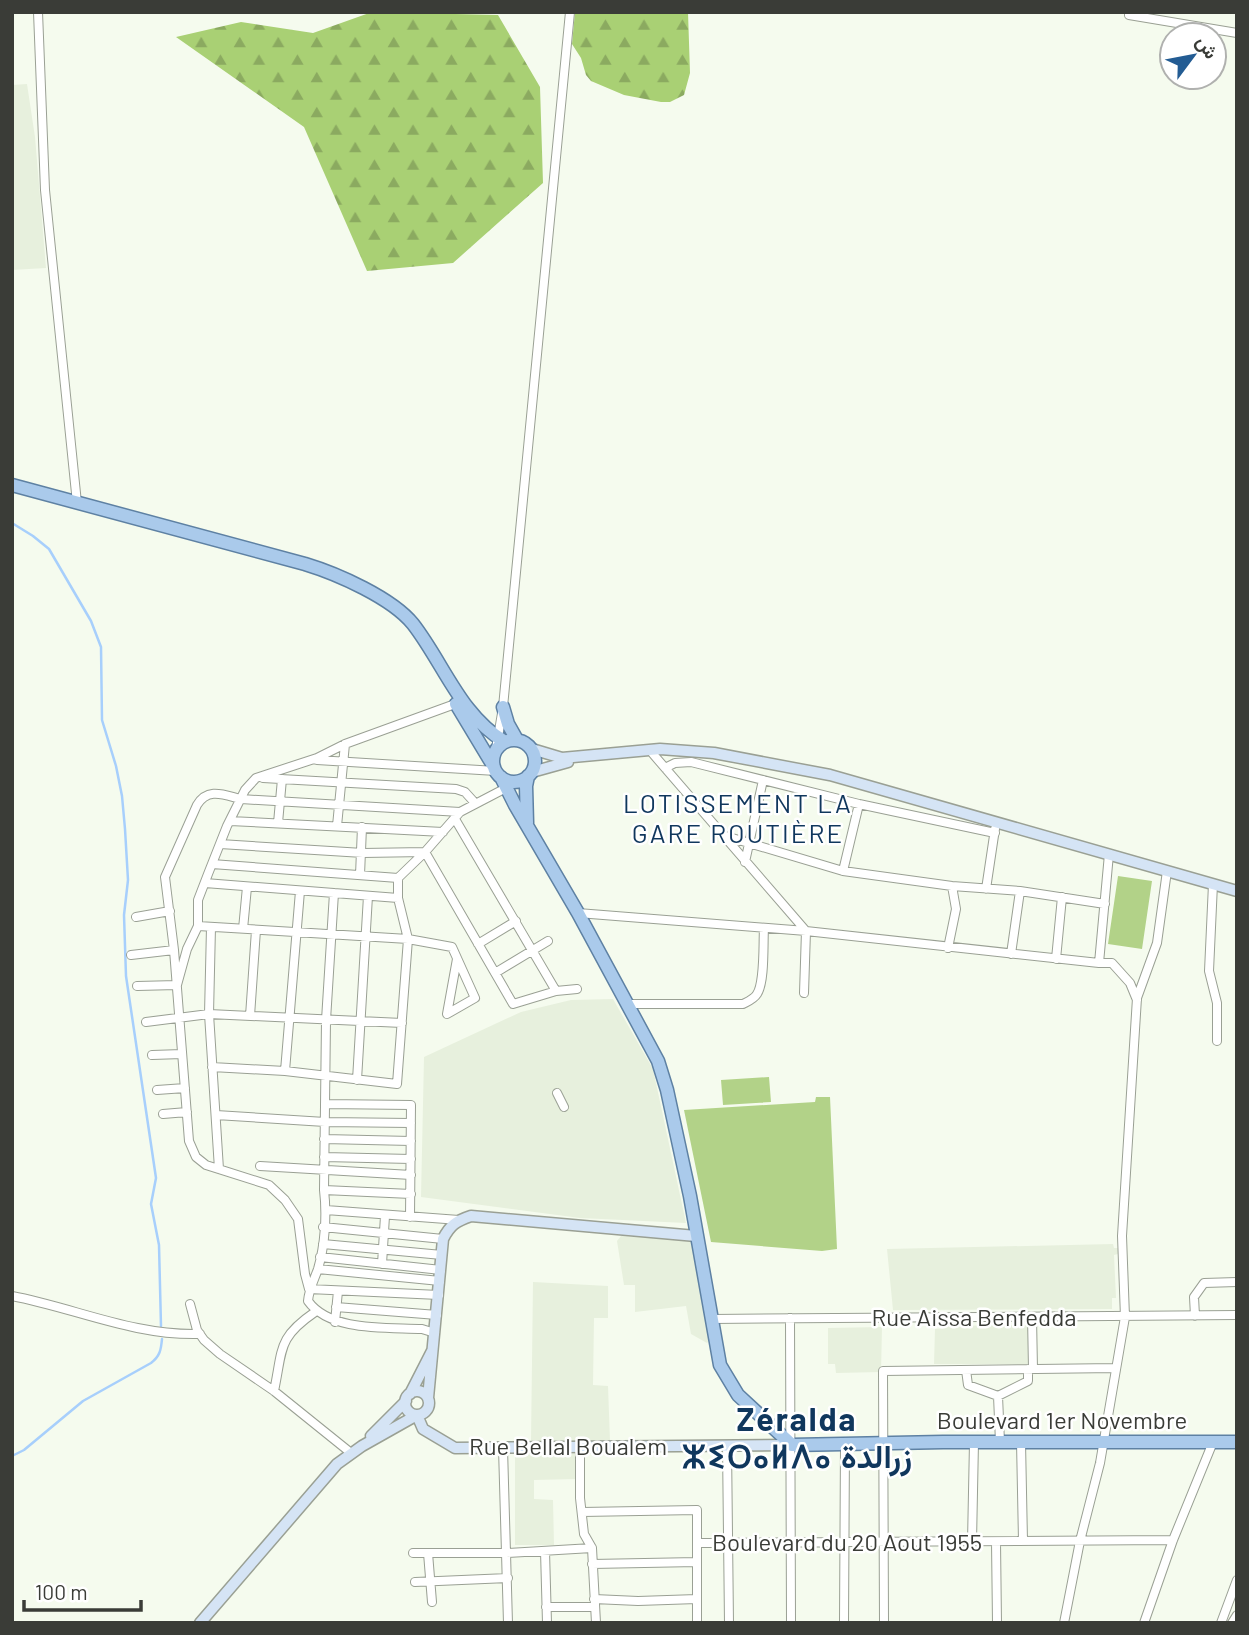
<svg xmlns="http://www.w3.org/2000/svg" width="1249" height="1635" font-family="Barlow,Vazirmatn,'Noto Sans Tifinagh',sans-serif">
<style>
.built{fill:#e7f0dd}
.forest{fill:url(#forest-firs)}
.pitch{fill:#b2d288}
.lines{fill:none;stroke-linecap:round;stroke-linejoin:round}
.stream{stroke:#a7cffc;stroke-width:2.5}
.street-casing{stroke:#9aa094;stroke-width:10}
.secondary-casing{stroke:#9aa094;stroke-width:13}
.primary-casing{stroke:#5e81a3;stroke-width:15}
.street{stroke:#fff;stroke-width:8}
.secondary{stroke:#d5e4f5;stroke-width:10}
.primary{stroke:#aacaeb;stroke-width:12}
.labels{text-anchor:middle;stroke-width:5;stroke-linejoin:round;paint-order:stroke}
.street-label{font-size:24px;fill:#3a3c37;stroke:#fff}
.neighbourhood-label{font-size:26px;letter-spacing:2px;fill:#10375d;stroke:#fff}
.district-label{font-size:32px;font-weight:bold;letter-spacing:2px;fill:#10375d;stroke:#fff}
</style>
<defs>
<pattern id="forest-firs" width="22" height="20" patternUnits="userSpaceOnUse" patternTransform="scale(1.75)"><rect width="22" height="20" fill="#a9d074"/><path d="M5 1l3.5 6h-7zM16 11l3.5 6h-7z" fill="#8baa60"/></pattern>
</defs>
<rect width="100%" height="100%" fill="#f5fbee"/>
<path class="built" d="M 27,84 L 35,137 L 46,268 L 12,270 L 12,85 Z
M 613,999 L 653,1069 L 686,1223 L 580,1218 L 421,1197 L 424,1057 L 521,1012 L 571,1000 Z
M 621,1236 L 692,1239 L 711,1338 L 707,1343 L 691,1334 L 686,1306 L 635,1312 L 635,1285 L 624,1285 L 617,1241 Z
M 1113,1244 L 1114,1248 L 1118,1248 L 1118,1254 L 1114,1255 L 1116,1298 L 1112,1298 L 1112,1309 L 893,1310 L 887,1249 Z
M 533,1282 L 608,1286 L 608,1318 L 594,1318 L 593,1385 L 608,1386 L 610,1441 L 531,1441 Z
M 1028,1325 L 1028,1364 L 934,1364 L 935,1329 L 946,1328 L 946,1326 Z
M 882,1327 L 881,1372 L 836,1373 L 835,1364 L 828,1364 L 828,1328 Z
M 515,1453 L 577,1454 L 577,1479 L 534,1480 L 534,1499 L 553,1500 L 554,1545 L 515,1545 Z"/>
<path class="forest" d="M 372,12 L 498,15 L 540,87 L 543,183 L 453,263 L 367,271 L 304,127 L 176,37 L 241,22 L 313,33 Z
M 575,12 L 688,12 L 690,73 L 684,95 L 670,102 L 661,102 L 624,95 L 591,81 L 586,75 L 581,58 L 572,44 Z"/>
<path class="pitch" d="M 1118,876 L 1152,881 L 1142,949 L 1108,944 Z
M 769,1077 L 771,1102 L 723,1105 L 721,1080 Z
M 816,1097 L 830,1097 L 837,1249 L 822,1251 L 711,1242 L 684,1110 L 815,1102 Z"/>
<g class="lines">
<path class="stream" d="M 12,523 L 33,536 L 49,549 L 91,621 L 101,647 L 102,720 L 116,766 L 122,796 L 125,829 L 128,880 L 124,915 L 126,976 L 156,1178 L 151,1204 L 159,1245 L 161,1326
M 12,1456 L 24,1450 L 83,1401 L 151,1363 C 160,1356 161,1350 162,1339"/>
<g class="street-casing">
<path id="street" d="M 38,12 L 45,190 L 77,503
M 1129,15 L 1237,33
M 455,704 L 345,744 L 317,758 L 256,778 L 245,790 L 227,826 L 208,874 L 198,900 L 198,926 L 408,939 L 452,947 L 475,998 L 447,1014 L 457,959
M 496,749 L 503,707 L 570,12
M 653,754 L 806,931 L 804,993
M 317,760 L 496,771
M 665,768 L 675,763 L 691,762 L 859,804 L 995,833
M 263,778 L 456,789 L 465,792 L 475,803
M 455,819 L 556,991
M 230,821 L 443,832
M 278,823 L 282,779
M 337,826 L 345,744
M 722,835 L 843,871 L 952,886 L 1020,891 L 1105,904
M 220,844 L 363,853 L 425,852 L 513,1004 L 556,991 L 577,989
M 745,862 L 763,780
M 212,864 L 398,878
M 843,871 L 859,804
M 360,875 L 362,827
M 205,883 L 398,898
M 1213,884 L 1209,971 L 1217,1003 L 1217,1041
M 986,889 L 995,829
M 334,893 L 326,1020 L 324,1190 C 327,1215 325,1245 318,1269 C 314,1280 309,1289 308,1301 C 330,1332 387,1327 422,1329 L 435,1333
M 578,913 L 806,931 L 1099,963 L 1109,854
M 136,917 L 170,911
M 211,927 L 209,1014 L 219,1169
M 243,929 L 247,887
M 478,944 L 516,921
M 948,948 L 956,909 L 952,886
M 1011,954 L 1020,891
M 131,955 L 174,950
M 1056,959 L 1062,897
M 1099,963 L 1112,963 L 1130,983 L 1137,1000
M 495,973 L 548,941
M 137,986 L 177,985 L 187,949 L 198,926
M 627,1004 L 743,1004 C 749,1001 754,999 757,994 C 765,982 763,944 764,928
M 250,1016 L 256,930
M 146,1022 L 209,1014 L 402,1023
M 152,1055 L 182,1054
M 212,1067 L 285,1071 L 397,1084 L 408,939 L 398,898 L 398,878 L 425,852 L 460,812 L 506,788
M 285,1071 L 300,891
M 357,1080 L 368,896
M 157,1090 L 185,1088
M 557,1093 L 564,1107
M 325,1104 L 411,1105 L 410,1217
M 163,1114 L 187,1112
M 216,1115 L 325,1122 L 411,1123
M 324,1139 L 411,1141
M 324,1157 L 411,1159
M 260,1166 L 411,1175
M 324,1190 L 411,1194
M 326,1210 L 459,1220
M 323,1227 L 443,1239
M 323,1244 L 442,1255
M 320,1257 L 441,1270
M 382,1264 L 385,1216
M 318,1269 L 440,1281
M 439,1295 L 309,1289 L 305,1274 L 298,1219 L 285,1200 L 269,1185 L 206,1165 L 196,1157 L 189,1141 L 174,950 L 165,877 L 197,805 C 208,787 224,795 241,799 L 460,812
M 12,1296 C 75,1308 134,1336 200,1334
M 190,1304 L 197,1330 L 204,1340 L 220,1354 L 274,1391 L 351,1453
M 336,1307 L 437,1315
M 1195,1316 L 1194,1297 L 1204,1283 L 1237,1282
M 1032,1317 L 1033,1369
M 790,1318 L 791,1623
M 712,1319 L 1237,1315
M 335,1322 L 338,1291
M 966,1370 L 968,1385 L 998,1396 L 1028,1381 L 1028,1369
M 274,1391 C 283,1349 277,1338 315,1312
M 998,1396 L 1000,1442
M 1021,1442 L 1023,1541
M 727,1446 L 729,1623
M 580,1447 L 580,1498 L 584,1534 L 592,1548 L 596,1623
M 503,1448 L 508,1623
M 582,1512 L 697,1510 L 697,1623
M 972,1542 L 974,1442
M 996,1542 L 997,1623
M 697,1543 L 1173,1540
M 545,1551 L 547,1623
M 413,1553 L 506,1553 L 592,1548
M 428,1553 L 432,1602
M 592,1564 L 697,1562
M 415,1582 L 508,1578
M 594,1599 L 638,1601 L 697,1599
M 546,1607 L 595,1607
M 844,1623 L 845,1444
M 884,1623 L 883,1371 L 1116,1368
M 1064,1623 L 1080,1541 L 1100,1463 L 1125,1317 L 1122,1236 L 1137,998 L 1157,943 L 1167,871
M 1144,1623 L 1173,1540 L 1213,1442
M 1221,1623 L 1237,1580
M 1232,1623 L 1237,1615"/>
</g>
<g class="secondary-casing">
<path id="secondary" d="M 532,749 L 562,758 L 660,749 L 714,753 L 830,775 L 1237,891
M 532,772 L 568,762
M405 1403a12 12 0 1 1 24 0a12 12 0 1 1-24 0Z
M 410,1394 L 432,1351
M 428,1398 L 443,1239 C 450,1225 456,1221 471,1216 L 696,1236
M 417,1415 L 423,1429 L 455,1448 L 792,1445
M 371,1436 L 406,1401
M 200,1623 L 337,1464 L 362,1446 L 417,1415"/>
</g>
<g class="primary-casing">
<path id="primary" d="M 12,485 L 305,564 C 338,574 392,598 413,624 C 444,664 460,715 505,742
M 456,704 L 494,767
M 503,707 L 508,724 L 517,740
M493 761a21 21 0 1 1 42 0a21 21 0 1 1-42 0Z
M 501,777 L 515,805 L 578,913 L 658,1061 L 667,1090 L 690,1196 L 720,1365 L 738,1395 L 792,1445 L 943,1442 L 1237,1442
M 527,823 L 526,786 L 528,776"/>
</g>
<use href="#street" class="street"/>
<use href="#secondary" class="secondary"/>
<use href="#primary" class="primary"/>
</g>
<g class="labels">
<g class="street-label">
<text x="974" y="1326">Rue Aissa Benfedda</text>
<text x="1062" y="1429">Boulevard 1er Novembre</text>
<text x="568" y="1455">Rue Bellal Boualem</text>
<text x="847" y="1551">Boulevard du 20 Aout 1955</text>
</g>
<g class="neighbourhood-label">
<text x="738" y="813">LOTISSEMENT LA<tspan x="738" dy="30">GARE ROUTIÈRE</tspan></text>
</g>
<g class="district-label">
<text x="797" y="1431">Zéralda<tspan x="797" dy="37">ⵣⵉⵔⴰⵍⴷⴰ زرالدة</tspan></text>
</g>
</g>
<rect width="1249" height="1635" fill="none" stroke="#3a3c37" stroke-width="28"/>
<g transform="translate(1193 56) rotate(58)"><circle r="33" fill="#ffffff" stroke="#b0b1af" stroke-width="2"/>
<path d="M0-5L12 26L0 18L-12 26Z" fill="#235c93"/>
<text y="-10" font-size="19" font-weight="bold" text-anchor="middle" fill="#3a3c37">ش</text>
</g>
<path d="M24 1600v10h117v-10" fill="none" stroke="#3a3c37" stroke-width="3.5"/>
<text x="35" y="1600" font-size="21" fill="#3a3c37" stroke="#ffffff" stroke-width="5" paint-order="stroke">100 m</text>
</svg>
